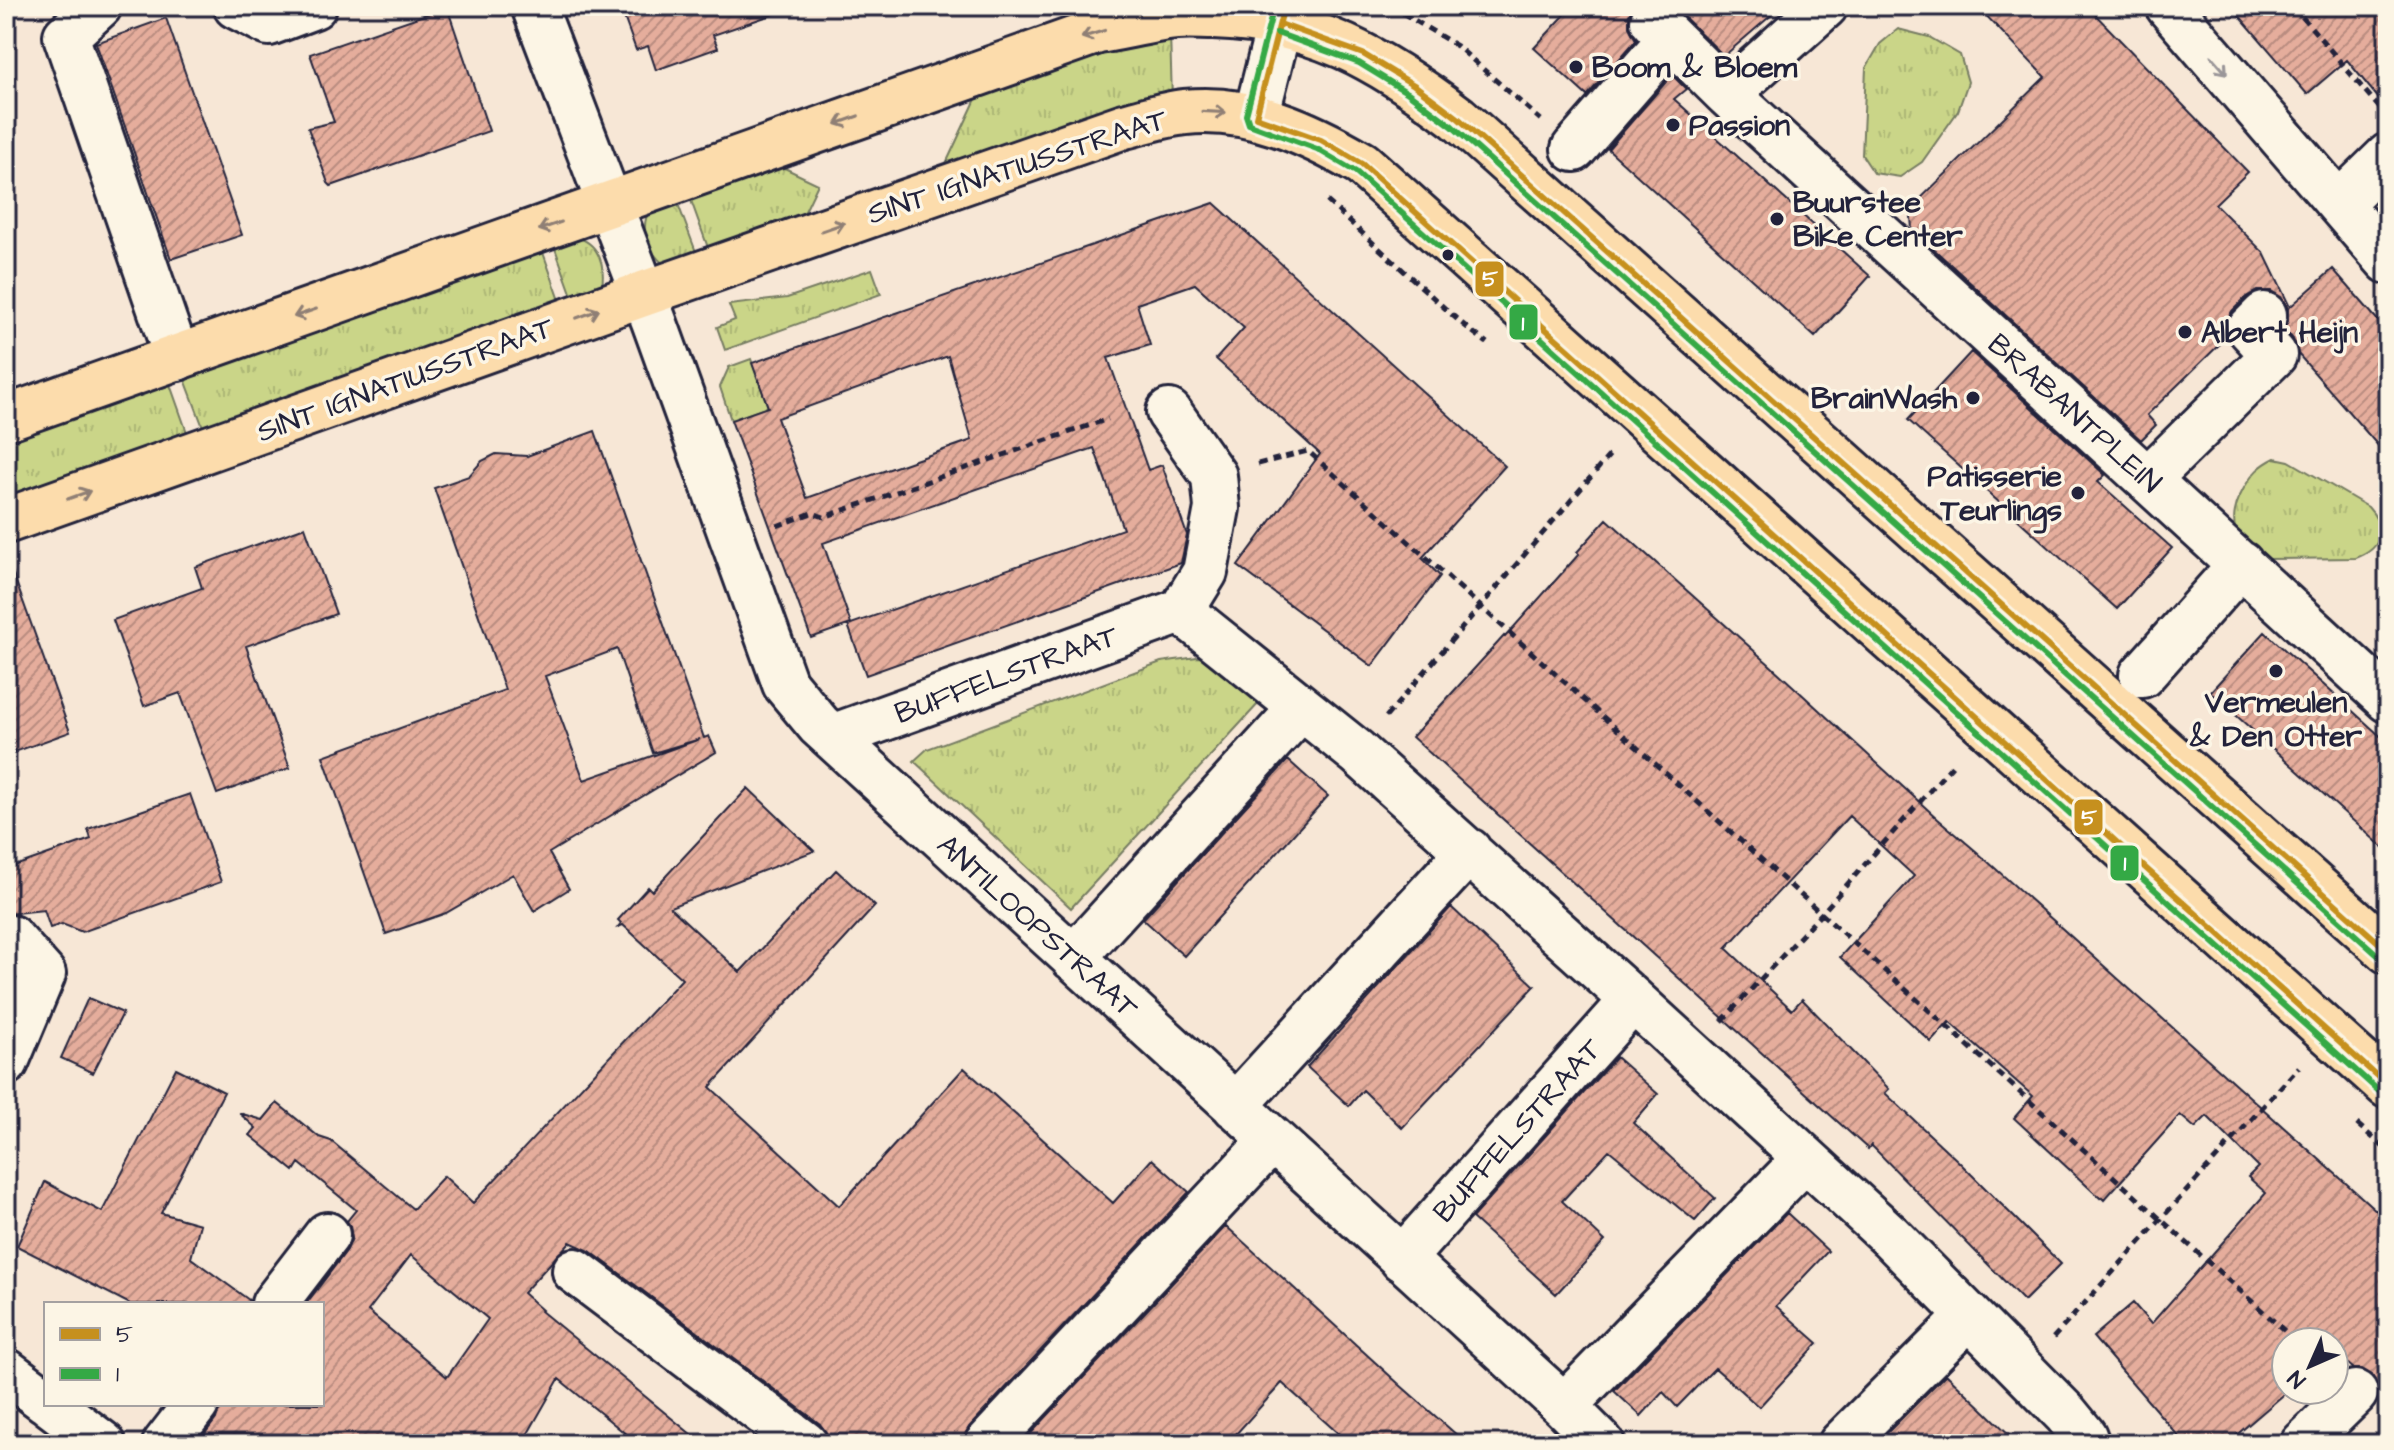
<svg xmlns="http://www.w3.org/2000/svg" width="2394" height="1450" font-family="'Architects Daughter',sans-serif">
<style>
.grass{fill:url(#grass-tufts);stroke:#767c62;stroke-width:2}
.building{fill:url(#building-hatch);stroke:#22223b;stroke-width:2;fill-rule:evenodd}
.lines{fill:none;stroke-linecap:round;stroke-linejoin:round}
.minor-casing{stroke:#22223b;stroke-width:50}
.major-casing{stroke:#22223b;stroke-width:50}
.path{stroke:#22223b;stroke-width:5;stroke-dasharray:8 6;stroke-linecap:butt}
.minor{stroke:#fcf5e5;stroke-width:44}
.major{stroke:#fcdcac;stroke-width:44}
.bus-1-casing{stroke:#fcf5e5;stroke-width:12}
.bus-2-casing{stroke:#fcf5e5;stroke-width:12}
.bus-1{stroke:#c6901e;stroke-width:6}
.bus-2{stroke:#34a945;stroke-width:6}
.oneway{stroke:#8f7f74}
.oneway2{stroke:#9a9698}
.poi-dot{fill:#22223b;stroke:#fcf5e5;stroke-width:3}
.labels{text-anchor:middle;stroke-width:7;stroke-linejoin:round;paint-order:stroke}
.poi-label{font-size:30px;font-weight:bold;fill:#22223b;stroke:#fcf5e5;text-anchor:start}
.street-label{font-size:30px;fill:#22223b;stroke:#fcf5e5}
.line-badge{stroke:#fcf5e5;stroke-width:3}
.badge-label{font-size:22px;text-anchor:middle;font-weight:bold;fill:#fff}
</style>
<defs>
<pattern id="grass-tufts" width="24" height="20" patternUnits="userSpaceOnUse" patternTransform="scale(2)"><rect width="24" height="20" fill="#cad588"/><path d="M3 7l-1-3M5 7V3M7 7l1-3M15 17l-1-3M17 17v-4M19 17l1-3" fill="none" stroke="#adb776"/></pattern>
<pattern id="building-hatch" width="6" height="6" patternUnits="userSpaceOnUse" patternTransform="scale(2)"><rect width="6" height="6" fill="#e5ad9c"/><path d="M-1 1l2-2M0 6l6-6M5 7l2-2" fill="none" stroke="#b98c80"/></pattern>
</defs>
<rect width="100%" height="100%" fill="#f7e7d6"/>
<filter id="ink" filterUnits="userSpaceOnUse"><feTurbulence type="fractalNoise" baseFrequency=".0125" numOctaves="2"/><feDisplacementMap in="SourceGraphic" scale="16" xChannelSelector="R" yChannelSelector="G"/><feConvolveMatrix kernelMatrix="1 2 1 2 8 2 1 2 1" color-interpolation-filters="sRGB"/></filter>
<g filter="url(#ink)">
<path class="grass" d="M 1898,29 L 1929,37 L 1960,55 L 1968,82 L 1958,111 L 1922,162 L 1900,177 L 1874,173 L 1862,155 L 1866,68 L 1880,44 Z
M 1170,33 L 1172,100 L 943,170 L 976,99 L 995,84 Z
M 772,162 L 818,184 L 799,224 L 711,256 L 688,192 Z
M 675,196 L 699,260 L 663,264 C 647,248 641,236 647,214 Z
M 568,235 C 596,239 606,260 602,287 L 575,304 L 552,240 Z
M 540,244 L 563,309 L 206,435 L 182,371 Z
M 872,269 L 881,294 L 725,350 L 717,327 L 735,320 L 729,305 L 787,298 Z
M 751,359 L 768,407 L 731,420 L 720,387 L 729,367 Z
M 167,376 L 190,441 L 6,506 L 6,434 Z
M 2275,458 L 2289,461 L 2368,507 C 2387,528 2383,548 2356,558 L 2267,559 C 2232,544 2226,520 2244,488 C 2253,473 2259,466 2275,458 Z
M 1197,657 L 1228,658 L 1270,691 L 1071,908 L 914,761 L 927,749 L 1161,662 Z"/>
<path class="building" d="M 620,6 L 779,6 L 780,12 L 713,35 L 718,48 L 656,70 L 648,46 L 636,50 Z
M 1573,6 L 1634,6 L 1629,15 L 1629,27 L 1636,40 L 1587,96 L 1534,48 Z
M 1673,6 L 1782,6 L 1724,56 Z
M 1977,6 L 2087,6 L 2248,172 L 2215,204 L 2264,253 L 2290,307 L 2333,269 L 2388,332 L 2388,457 L 2298,354 L 2293,339 L 2284,329 L 2288,321 L 2288,308 L 2281,297 L 2271,291 L 2257,291 L 2246,297 L 2232,311 L 2226,323 L 2227,337 L 2147,415 L 2156,425 L 2141,440 L 1912,229 L 1911,217 L 1918,201 L 2045,77 Z
M 2231,6 L 2388,6 L 2388,110 L 2347,60 L 2307,94 Z
M 447,7 L 489,131 L 331,186 L 328,183 L 308,128 L 334,122 L 310,54 Z
M 166,18 L 242,235 L 171,259 L 96,43 Z
M 1672,75 L 1686,89 L 1674,99 L 1870,276 L 1815,337 L 1608,149 Z
M 1214,203 L 1505,466 L 1422,558 L 1440,576 L 1372,666 L 1238,566 L 1320,454 L 1216,359 L 1244,328 L 1195,284 L 1137,304 L 1150,345 L 1108,358 L 1148,470 L 1162,465 L 1187,535 L 1181,563 L 866,675 L 848,625 L 1123,529 L 1094,448 L 823,543 L 851,624 L 811,638 L 731,420 L 768,407 L 752,363 ZM 948,356 L 972,440 L 807,498 L 777,418 Z
M 1971,352 L 2105,475 L 2098,482 L 2172,548 L 2117,609 L 1908,420 Z
M 595,431 L 704,738 L 709,736 L 716,752 L 549,853 L 569,889 L 534,911 L 513,874 L 446,913 L 386,934 L 323,756 L 505,690 L 434,488 L 469,476 L 482,461 L 496,454 L 527,456 ZM 617,649 L 653,753 L 700,739 L 584,780 L 545,676 Z
M 1607,519 L 1770,665 L 1938,819 L 1977,852 L 2388,1221 L 2388,1399 L 2379,1391 L 2372,1375 L 2362,1369 L 2354,1369 L 2339,1356 L 2334,1361 L 2334,1342 L 2286,1342 L 2286,1390 L 2289,1390 L 2226,1444 L 2185,1444 L 2093,1337 L 2133,1303 L 2151,1324 L 2266,1193 L 2248,1177 L 2258,1167 L 2207,1116 L 2195,1128 L 2180,1115 L 2104,1200 L 2101,1197 L 2100,1198 L 2014,1118 L 2033,1096 L 1949,1022 L 1931,1042 L 1840,957 L 1914,876 L 1849,816 L 1726,948 L 1792,1010 L 1802,999 L 1889,1089 L 1885,1093 L 1958,1161 L 2061,1264 L 2024,1301 L 1871,1145 L 1868,1149 L 1412,737 L 1504,636 L 1505,637 L 1579,554 L 1577,552 Z
M 305,527 L 336,614 L 246,646 L 290,768 L 217,794 L 180,693 L 144,706 L 113,620 L 202,588 L 195,567 Z
M 6,568 L 11,568 L 70,732 L 6,755 Z
M 2265,632 L 2388,743 L 2388,852 L 2210,692 Z
M 1288,760 L 1328,796 L 1184,956 L 1143,919 Z
M 748,788 L 814,851 L 670,907 L 740,972 L 836,870 L 875,906 L 710,1087 L 839,1206 L 964,1068 L 1113,1203 L 1152,1159 L 1189,1192 L 969,1427 L 963,1438 L 963,1444 L 838,1444 L 829,1437 L 820,1424 L 590,1251 L 570,1242 L 523,1293 L 542,1310 L 541,1311 L 703,1444 L 638,1444 L 559,1379 L 522,1444 L 508,1436 L 503,1444 L 197,1444 L 216,1419 L 220,1404 L 322,1404 L 322,1304 L 306,1304 L 347,1250 L 352,1238 L 350,1226 L 347,1221 L 356,1210 L 299,1163 L 294,1171 L 250,1135 L 256,1128 L 239,1113 L 263,1120 L 277,1103 L 319,1137 L 331,1141 L 413,1209 L 444,1176 L 473,1203 L 682,979 L 623,925 L 618,927 L 621,923 L 618,920 L 648,887 L 652,891 ZM 411,1255 L 488,1319 L 447,1377 L 368,1311 Z
M 190,794 L 221,882 L 82,932 L 62,924 L 50,928 L 44,910 L 6,914 L 6,869 L 91,839 L 88,829 Z
M 1451,907 L 1535,986 L 1402,1128 L 1363,1090 L 1349,1106 L 1307,1067 Z
M 88,998 L 123,1013 L 93,1073 L 61,1058 Z
M 1616,1057 L 1658,1094 L 1633,1123 L 1715,1198 L 1695,1221 L 1609,1150 L 1562,1201 L 1605,1241 L 1556,1294 L 1472,1218 Z
M 176,1068 L 224,1092 L 161,1213 L 200,1224 L 191,1258 L 249,1300 L 250,1304 L 130,1304 L 17,1246 L 45,1182 L 102,1212 Z
M 1787,1213 L 1828,1251 L 1776,1306 L 1818,1343 L 1759,1407 L 1715,1368 L 1677,1407 L 1663,1392 L 1641,1416 L 1614,1391 Z
M 1226,1226 L 1400,1385 L 1467,1444 L 1350,1444 L 1282,1383 L 1227,1444 L 1021,1444 Z
M 1946,1374 L 1985,1411 L 2019,1444 L 1876,1444 Z"/>
<g class="lines">
<g class="minor-casing">
<path id="minor" d="M 99,6 L 66,36 L 177,358
M 236,6 L 269,23 L 314,6
M 534,6 L 654,321 L 785,684 L 819,725 L 1564,1406 L 1602,1444
M 2168,6 L 2388,261
M 1653,21 L 1727,94 L 2388,700
M 1727,94 L 1825,6
M 1256,117 L 1284,6
M 1574,149 L 1670,39
M 2339,204 L 2388,156
M 1169,412 L 1214,476 L 1217,508 L 1205,572 L 1181,611
M 2148,479 L 2274,355 L 2250,329 L 2264,315
M 2142,675 L 2241,564
M 832,737 L 1181,611 L 1357,752 L 1633,1000 L 1890,1236 L 2066,1414 L 2084,1436 L 2087,1444
M 1073,958 L 1301,708
M 6,1062 L 43,974 L 11,938
M 1235,1106 L 1469,851
M 1402,1259 L 1633,1000
M 575,1271 L 805,1444
M 274,1304 L 327,1235
M 6,1371 L 46,1401
M 50,1404 L 103,1444
M 1564,1406 L 1805,1159
M 165,1444 L 196,1404
M 987,1444 L 1272,1140
M 1841,1444 L 1969,1316
M 2303,1444 L 2355,1393"/>
</g>
<g class="major-casing">
<path id="major" d="M 6,418 L 1098,31 C 1124,27 1150,20 1177,17 C 1189,16 1201,17 1213,17 C 1314,20 1380,59 1458,118 L 2388,951
M 6,521 L 643,294 L 1124,126 C 1144,121 1165,114 1185,112 C 1249,105 1309,133 1362,164 L 2388,1086"/>
</g>
<path class="path" d="M 1391,6 L 1457,46 L 1541,120
M 2293,6 L 2383,112
M 1327,201 L 1460,322 L 1487,343
M 1258,464 L 1308,451 L 2297,1342
M 777,526 L 812,513 L 824,517 L 1108,419
M 1386,717 L 1613,451
M 1722,1021 L 1822,913 L 1956,761
M 2357,1124 L 2388,1151
M 2053,1338 L 2299,1067"/>
<use href="#minor" class="minor"/>
<use href="#major" class="major"/>
<g class="bus-1-casing">
<path id="bus-1" d="M 1284,6 L 1256,117 L 1321,140 L 1362,164 L 2388,1086
M 1280,24 L 1363,54 L 1414,85 L 1458,118 L 2388,951"/>
</g>
<g class="bus-2-casing">
<path id="bus-2" d="M 1274,6 L 1246,115 L 1249,124 L 1317,149 L 1356,172 L 2381,1093
M 1277,33 L 1359,63 L 1408,93 L 1452,126 L 2381,958"/>
</g>
<use href="#bus-1" class="bus-1"/>
<use href="#bus-2" class="bus-2"/>
</g>
<defs><path id="oneway-shaft" d="M-6 0H5M1.5-3L5.5 0L1.5 3" fill="none" stroke-width="1.6" stroke-linecap="round" stroke-linejoin="round" transform="scale(2)"/></defs>
<g class="oneway">
<use href="#oneway-shaft" transform="translate(1093 34) rotate(163)"/>
<use href="#oneway-shaft" transform="translate(1214 112) rotate(3)"/>
<use href="#oneway-shaft" transform="translate(847 120) rotate(160)"/>
<use href="#oneway-shaft" transform="translate(550 226) rotate(161)"/>
<use href="#oneway-shaft" transform="translate(833 227) rotate(-19)"/>
<use href="#oneway-shaft" transform="translate(305 313) rotate(161)"/>
<use href="#oneway-shaft" transform="translate(588 314) rotate(-20)"/>
<use href="#oneway-shaft" transform="translate(79 495) rotate(-20)"/>
</g>
<use class="oneway2" href="#oneway-shaft" transform="translate(2219 65) rotate(49)"/>
</g>
<g class="poi-dot">
<circle cx="1576" cy="67" r="8"/>
<circle cx="1673" cy="125" r="8"/>
<circle cx="1777" cy="219" r="8"/>
<circle cx="1448" cy="255" r="7"/>
<circle cx="2185" cy="332" r="8"/>
<circle cx="1973" cy="398" r="8"/>
<circle cx="2078" cy="493" r="8"/>
<circle cx="2276" cy="671" r="8"/>
</g>
<g class="labels">
<g class="poi-label">
<text x="1592" y="77">Boom &amp; Bloem</text>
<text x="1689" y="135">Passion</text>
<text x="1793" y="212">Buurstee<tspan x="1793" dy="34">Bike Center</tspan></text>
<text x="2201" y="342">Albert Heijn</text>
<text x="1957" y="408" text-anchor="end">BrainWash</text>
<text x="2062" y="486" text-anchor="end">Patisserie<tspan x="2062" dy="34">Teurlings</tspan></text>
<text x="2276" y="712" text-anchor="middle">Vermeulen<tspan x="2276" dy="34">&amp; Den Otter</tspan></text>
</g>
<g class="street-label">
<text transform="translate(1017 166) rotate(-18)" y="10">SINT IGNATIUSSTRAAT</text>
<text transform="translate(405 379) rotate(-20)" y="10">SINT IGNATIUSSTRAAT</text>
<text transform="translate(2075 413) rotate(42)" y="10">BRABANTPLEIN</text>
<text transform="translate(1006 674) rotate(-20)" y="10">BUFFELSTRAAT</text>
<text transform="translate(1038 926) rotate(42)" y="10">ANTILOOPSTRAAT</text>
<text transform="translate(1517 1130) rotate(-48)" y="10">BUFFELSTRAAT</text>
</g>
</g>
<g class="line-badge">
<rect x="1474" y="260" width="31" height="38" rx="8" fill="#c6901e"/>
<rect x="1508" y="303" width="31" height="38" rx="8" fill="#34a945"/>
<rect x="2073" y="798" width="31" height="38" rx="8" fill="#c6901e"/>
<rect x="2109" y="844" width="31" height="38" rx="8" fill="#34a945"/>
</g>
<g class="badge-label">
<text x="1490" y="286">5</text>
<text x="1523" y="330">1</text>
<text x="2089" y="825">5</text>
<text x="2125" y="870">1</text>
</g>
<rect width="2394" height="1450" fill="none" stroke="#fcf5e5" stroke-width="32"/>
<rect x="16" y="16" width="2362" height="1418" fill="none" stroke="#22223b" stroke-width="3" filter="url(#ink)"/>
<rect x="44" y="1302" width="280" height="104" fill="#fcf5e5" stroke="#a5a1a1" stroke-width="2"/>
<rect x="60" y="1328" width="40" height="12" fill="#c6901e" stroke="#a5a1a1" stroke-width="2"/>
<text x="116" y="1342" font-size="24" fill="#22223b">5</text>
<rect x="60" y="1368" width="40" height="12" fill="#34a945" stroke="#a5a1a1" stroke-width="2"/>
<text x="116" y="1382" font-size="24" fill="#22223b">1</text>
<g transform="translate(2310 1366) rotate(225)"><circle r="38" fill="#fcf5e5" stroke="#a5a1a1" stroke-width="2"/>
<path d="M0-6L14 30L0 20L-14 30Z" fill="#22223b"/>
<text y="-12" font-size="22" font-weight="bold" text-anchor="middle" fill="#22223b">N</text>
</g>
</svg>
